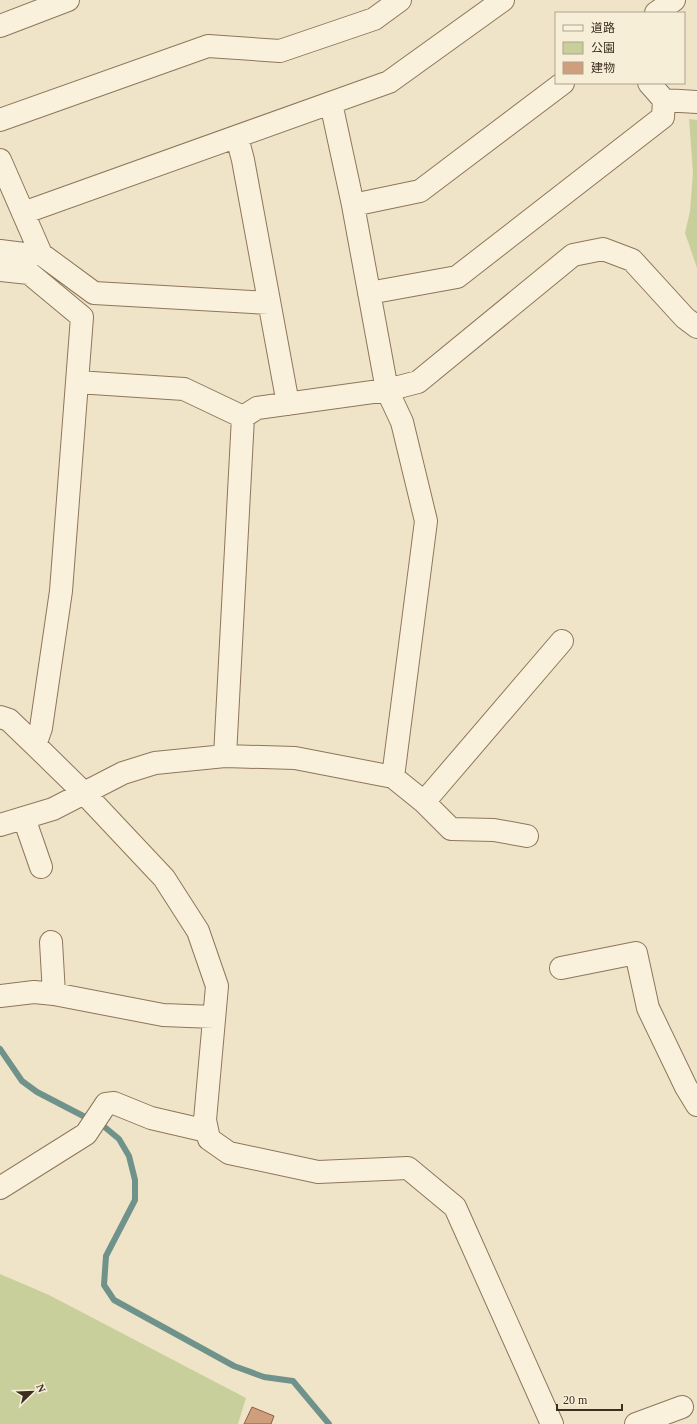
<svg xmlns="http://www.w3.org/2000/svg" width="697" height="1424" font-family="'Times New Roman','Noto Sans JP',serif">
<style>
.green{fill:#c9cf9b}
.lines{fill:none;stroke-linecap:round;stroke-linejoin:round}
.stream{stroke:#6f938a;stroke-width:6}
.building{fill:#cf9f7d;stroke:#8d5f41}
.minor-casing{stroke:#8d765c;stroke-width:24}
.minor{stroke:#faf1dc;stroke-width:22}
</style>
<rect width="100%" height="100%" fill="#f0e4c8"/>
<path class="green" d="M 689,119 L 697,120 L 697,268 L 685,233 L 690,211 L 693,173 Z
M 0,1274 L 49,1295 L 246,1398 L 238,1424 L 0,1424 Z"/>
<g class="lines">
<path class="stream" d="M 0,1049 L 22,1081 L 37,1092 L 89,1119
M 101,1124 L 119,1139 L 129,1156 L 135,1180 L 135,1200 L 106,1256 L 104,1285 L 114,1300 L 234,1366 L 264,1377 L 293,1381 L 329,1424"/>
</g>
<path class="building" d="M 252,1407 L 274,1416 L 271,1424 L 244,1424 Z"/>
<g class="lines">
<g class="minor-casing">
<path id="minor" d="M 656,13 L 674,0
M 0,26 L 68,0
M 649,83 L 664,100 L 697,102
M 331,103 L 353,205 L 387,390 L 402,422 L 426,521 L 393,777
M 0,120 L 208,46 L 280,51 L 374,19 L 400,0
M 237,137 L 243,160 L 288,404
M 0,160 L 41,254 L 94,293 L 269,303
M 353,205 L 420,191 L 563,83
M 23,213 L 389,82 L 503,0
M 0,251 L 24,254 L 41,254
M 0,270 L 29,273 L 82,317 L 61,591 L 41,728 L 35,745
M 369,293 L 457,277 L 663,117 L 664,100
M 77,382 L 184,389 L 243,417
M 0,717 L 9,720 L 35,745 L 84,793 L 164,878 L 198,931 L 217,986 L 205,1120 L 209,1139 L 229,1153 L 318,1172 L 408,1168 L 455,1207 L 552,1424
M 225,756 L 243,417 L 257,408 L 387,390 L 418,382 L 573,255 L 603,249 L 632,260 L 685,318 L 697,327
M 424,802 L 562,641
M 24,818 L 41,867
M 0,825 L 53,809 L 123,773 L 155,763 L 225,756 L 295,758 L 393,777 L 424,802 L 451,829 L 494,830 L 527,836
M 51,942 L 54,994
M 561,968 L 636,953 L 648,1008 L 686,1087 L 697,1105
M 0,996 L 34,992 L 54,994 L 163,1015 L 214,1017
M 0,1188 L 86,1134 L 106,1104 L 114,1103 L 151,1118 L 207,1131
M 636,1424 L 682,1407"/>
</g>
<use href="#minor" class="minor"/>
</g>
<rect x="555" y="12" width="130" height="72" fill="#f7eed8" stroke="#ada18e"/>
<rect x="563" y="25" width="20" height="6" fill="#faf1dc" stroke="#ada18e"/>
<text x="591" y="32" font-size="12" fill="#3d2e20">道路</text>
<rect x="563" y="42" width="20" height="12" fill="#c9cf9b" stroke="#ada18e"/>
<text x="591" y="52" font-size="12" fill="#3d2e20">公園</text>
<rect x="563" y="62" width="20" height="12" fill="#cf9f7d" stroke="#ada18e"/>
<text x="591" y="72" font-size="12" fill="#3d2e20">建物</text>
<g transform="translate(32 1392) rotate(67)" stroke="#f7eed8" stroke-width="3" paint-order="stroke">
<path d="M0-3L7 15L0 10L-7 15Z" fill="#3d2e20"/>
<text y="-6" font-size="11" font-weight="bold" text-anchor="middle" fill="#3d2e20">N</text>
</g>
<path d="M557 1404v6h65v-6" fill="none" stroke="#3d2e20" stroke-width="2"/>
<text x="563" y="1404" font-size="12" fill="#3d2e20" stroke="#f7eed8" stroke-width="3" paint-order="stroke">20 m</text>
</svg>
